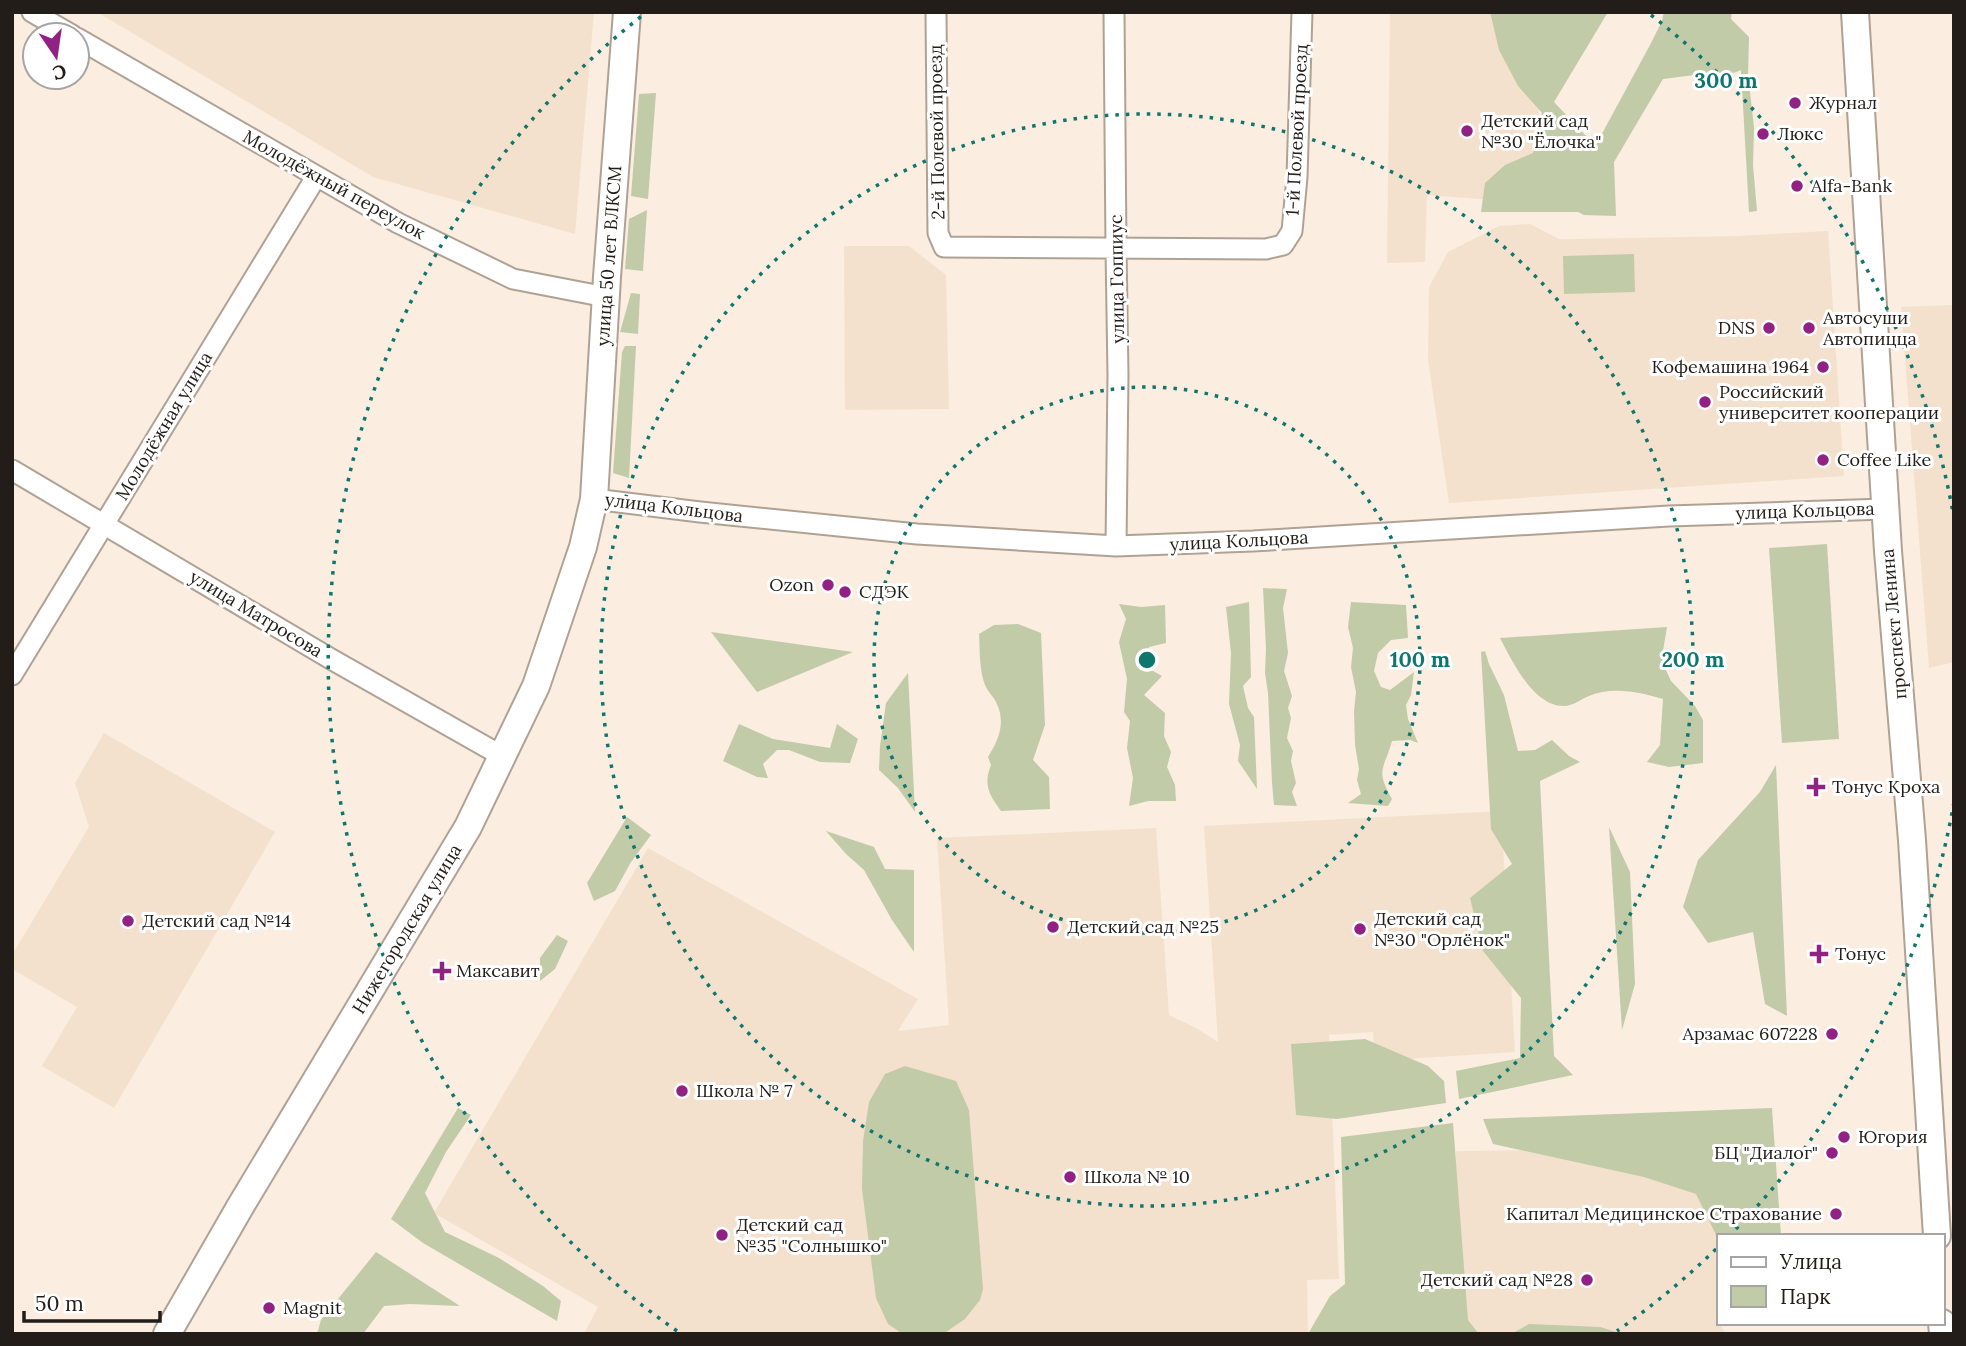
<svg xmlns="http://www.w3.org/2000/svg" width="1966" height="1346" font-family="Lora,serif">
<style>
.built{fill:#f4e1cd}
.green{fill:#c1cba8}
.lines{fill:none;stroke-linecap:round;stroke-linejoin:round}
.street-casing{stroke:#afa295;stroke-width:23}
.secondary-casing{stroke:#afa295;stroke-width:30}
.street{stroke:#fff;stroke-width:19}
.secondary{stroke:#fff;stroke-width:26}
.ring{fill:none;stroke:#0f766e;stroke-width:3.5;stroke-dasharray:3.5 7}
.poi-dot{fill:#912283;stroke:#fff;stroke-width:2.5}
.labels{text-anchor:middle;stroke-width:6;stroke-linejoin:round;paint-order:stroke}
.poi-label{font-size:18px;fill:#221d18;stroke:#fff;text-anchor:start}
.street-label{font-size:18px;fill:#221d18;stroke:#fff}
.centre{fill:#0f766e;stroke:#fff;stroke-width:3.5}
.ring-label{font-size:21px;text-anchor:middle;font-weight:bold;fill:#0f766e;stroke:#fff;stroke-width:6;stroke-linejoin:round;paint-order:stroke}
</style>
<rect width="100%" height="100%" fill="#fbeddf"/>
<path class="built" d="M 97,12 L 594,12 L 575,234 L 373,177 Z
M 1390,12 L 1542,12 L 1537,100 L 1540,121 L 1552,142 L 1573,206 L 1427,195 L 1425,262 L 1387,263 Z
M 1530,224 L 1559,239 L 1570,239 L 1739,236 L 1828,231 L 1844,476 L 1449,503 L 1428,360 L 1429,287 L 1448,252 L 1499,226 Z
M 844,246 L 909,246 L 946,275 L 949,409 L 845,410 Z
M 1954,305 L 1954,662 L 1929,668 L 1901,307 Z
M 104,733 L 275,832 L 114,1108 L 42,1066 L 77,1007 L 12,969 L 12,955 L 89,827 L 75,783 Z
M 1501,811 L 1515,1052 L 1375,1061 L 1373,1032 L 1329,1035 L 1339,1279 L 1307,1280 L 1308,1334 L 588,1334 L 585,1332 L 598,1307 L 434,1213 L 648,848 L 918,999 L 898,1031 L 949,1025 L 937,838 L 1156,828 L 1169,1015 L 1196,1028 L 1218,1042 L 1204,826 Z
M 1728,1148 L 1719,1236 L 1719,1323 L 1726,1334 L 1455,1334 L 1456,1151 Z"/>
<path class="green" d="M 1490,12 L 1608,12 L 1554,102 L 1585,135 L 1598,141 L 1650,45 L 1662,21 L 1664,12 L 1732,12 L 1731,19 L 1749,37 L 1748,75 L 1754,127 L 1753,165 L 1757,211 L 1749,212 L 1741,70 L 1726,76 L 1718,72 L 1663,79 L 1614,162 L 1616,216 L 1584,215 L 1578,212 L 1481,212 L 1485,183 L 1505,165 L 1533,153 L 1542,113 L 1518,86 L 1499,50 Z
M 656,93 L 648,199 L 631,196 L 639,94 Z
M 647,210 L 643,271 L 625,269 L 629,219 Z
M 1634,254 L 1635,292 L 1564,294 L 1563,256 Z
M 631,293 L 640,294 L 638,334 L 620,332 Z
M 625,346 L 636,346 L 629,478 L 613,473 L 622,352 Z
M 1827,544 L 1839,739 L 1782,743 L 1769,548 Z
M 1263,588 L 1287,589 L 1283,608 L 1288,653 L 1284,671 L 1292,696 L 1288,708 L 1291,718 L 1287,738 L 1293,751 L 1291,761 L 1296,783 L 1292,792 L 1297,806 L 1274,805 L 1272,783 L 1268,693 L 1265,673 L 1266,649 Z
M 1249,602 L 1251,677 L 1243,686 L 1248,708 L 1254,717 L 1257,789 L 1238,761 L 1240,745 L 1229,704 L 1231,653 L 1226,607 Z
M 1351,602 L 1406,605 L 1408,638 L 1391,640 L 1378,653 L 1374,671 L 1381,687 L 1390,690 L 1414,672 L 1411,695 L 1406,705 L 1408,719 L 1418,743 L 1410,740 L 1392,741 C 1384,770 1375,769 1392,799 L 1388,806 L 1348,803 L 1361,794 L 1357,780 L 1359,769 L 1355,745 L 1354,711 L 1356,692 L 1351,667 L 1353,648 L 1348,627 Z
M 1119,604 L 1141,607 L 1165,605 L 1166,643 L 1149,647 L 1146,667 L 1162,676 L 1144,695 L 1165,713 L 1164,736 L 1171,752 L 1167,767 L 1175,785 L 1176,801 L 1148,801 L 1129,806 L 1133,778 L 1127,748 L 1130,721 L 1124,712 L 1127,679 L 1119,642 L 1126,619 Z
M 1018,624 L 1041,633 L 1045,725 L 1033,760 L 1049,777 L 1050,809 L 1001,811 C 989,794 983,785 991,765 L 988,757 C 998,741 1006,724 997,704 C 994,697 988,692 985,685 C 979,669 980,651 979,634 L 994,625 Z
M 1667,627 L 1663,651 L 1665,668 L 1671,681 L 1695,706 L 1703,720 L 1703,763 L 1669,767 L 1647,762 L 1660,745 L 1663,699 C 1640,692 1612,686 1589,696 C 1581,699 1573,706 1564,706 C 1534,707 1512,661 1500,638 Z
M 711,632 L 853,652 L 757,692 Z
M 1485,651 L 1489,664 L 1504,695 L 1518,751 L 1535,750 L 1552,740 L 1569,756 L 1580,762 L 1540,781 L 1554,1056 L 1573,1075 L 1459,1099 L 1456,1071 L 1520,1058 L 1521,998 L 1483,951 L 1470,898 L 1512,864 L 1491,829 L 1481,652 Z
M 908,673 L 915,812 L 898,788 L 879,770 L 880,746 L 886,703 Z
M 739,724 L 773,739 L 830,748 L 837,724 L 858,739 L 850,763 L 820,762 L 789,750 L 777,750 L 763,764 L 768,778 L 757,777 L 723,761 Z
M 1776,765 L 1787,1016 L 1765,1004 L 1753,932 L 1708,943 L 1683,907 L 1698,860 L 1760,792 Z
M 627,817 L 651,835 L 631,862 L 615,891 L 594,901 L 587,883 Z
M 1609,827 L 1630,872 L 1635,984 L 1622,1030 Z
M 826,831 L 874,847 L 885,869 L 914,870 L 914,952 L 892,920 L 864,870 L 846,854 Z
M 557,935 L 568,941 L 555,969 L 540,981 L 540,958 Z
M 1365,1039 L 1428,1066 L 1444,1081 L 1446,1103 L 1337,1119 L 1296,1115 L 1291,1044 Z
M 905,1066 L 956,1081 L 969,1110 L 983,1289 L 980,1300 L 965,1319 L 943,1334 L 903,1334 L 888,1324 L 876,1298 L 862,1189 L 863,1141 L 869,1102 L 885,1074 Z
M 458,1108 L 471,1115 L 446,1152 L 425,1193 L 445,1232 L 499,1258 L 543,1286 L 561,1301 L 557,1321 L 423,1243 L 391,1219 Z
M 1772,1108 L 1781,1236 L 1719,1236 L 1719,1241 L 1696,1194 L 1644,1177 L 1493,1144 L 1483,1119 Z
M 1453,1123 L 1468,1320 L 1479,1334 L 1308,1334 L 1330,1296 L 1345,1284 L 1341,1137 Z
M 376,1252 L 460,1306 L 410,1304 L 384,1306 L 363,1334 L 317,1334 L 321,1320 Z
M 1529,1324 L 1600,1327 L 1623,1334 L 1511,1334 Z"/>
<g class="lines">
<g class="street-casing">
<path id="street" d="M 32,12 L 72,35
M 936,12 L 938,233 L 944,247 L 1266,249 L 1283,245 L 1292,231 L 1297,177 L 1302,12
M 1114,12 L 1116,249 L 1118,375 L 1116,546
M 77,38 L 398,223 L 513,279 L 606,297
M 12,470 L 331,659 L 502,756
M 594,499 L 700,512 L 917,534 L 1116,546 L 1253,541 L 1669,516 L 1886,509
M 12,675 L 316,177"/>
</g>
<g class="secondary-casing">
<path id="secondary" d="M 1855,12 L 1888,551 L 1912,840 L 1937,1236
M 1942,1323 L 1943,1334
M 167,1334 L 240,1207 L 468,827 L 536,686 L 583,547 L 594,499 L 607,277 L 627,12"/>
</g>
<use href="#street" class="street"/>
<use href="#secondary" class="secondary"/>
</g>
<g class="ring">
<circle cx="1147" cy="660" r="273"/>
<circle cx="1147" cy="660" r="546"/>
<path d="M1954 802A819 819 0 0 1 1731 1234M1716 1249A819 819 0 0 1 1617 1331M677 1331A819 819 0 0 1 643 15M1651 15A819 819 0 0 1 1954 518"/>
</g>
<g class="poi-dot">
<circle cx="1795" cy="103" r="7"/>
<circle cx="1467" cy="131" r="7"/>
<circle cx="1763" cy="134" r="7"/>
<circle cx="1797" cy="186" r="7"/>
<circle cx="1769" cy="328" r="7"/>
<circle cx="1809" cy="328" r="7"/>
<circle cx="1823" cy="367" r="7"/>
<circle cx="1705" cy="402" r="7"/>
<circle cx="1823" cy="460" r="7"/>
<circle cx="828" cy="585" r="7"/>
<circle cx="845" cy="592" r="7"/>
<path d="M1812.5 776.5h7v7h7v7h-7v7h-7v-7h-7v-7h7z"/>
<circle cx="128" cy="921" r="7"/>
<circle cx="1053" cy="927" r="7"/>
<circle cx="1360" cy="929" r="7"/>
<path d="M1815.5 943.5h7v7h7v7h-7v7h-7v-7h-7v-7h7z"/>
<path d="M438.5 960.5h7v7h7v7h-7v7h-7v-7h-7v-7h7z"/>
<circle cx="1832" cy="1034" r="7"/>
<circle cx="682" cy="1091" r="7"/>
<circle cx="1844" cy="1137" r="7"/>
<circle cx="1832" cy="1153" r="7"/>
<circle cx="1070" cy="1177" r="7"/>
<circle cx="1836" cy="1214" r="7"/>
<circle cx="722" cy="1235" r="7"/>
<circle cx="1587" cy="1280" r="7"/>
<circle cx="269" cy="1308" r="7"/>
</g>
<g class="labels">
<g class="poi-label">
<text x="1809" y="109">Журнал</text>
<text x="1481" y="127">Детский сад<tspan x="1481" dy="21">№30 "Ёлочка"</tspan></text>
<text x="1777" y="140">Люкс</text>
<text x="1811" y="192">Alfa-Bank</text>
<text x="1823" y="324">Автосуши<tspan x="1823" dy="21">Автопицца</tspan></text>
<text x="1755" y="334" text-anchor="end">DNS</text>
<text x="1809" y="373" text-anchor="end">Кофемашина 1964</text>
<text x="1719" y="398">Российский<tspan x="1719" dy="21">университет кооперации</tspan></text>
<text x="1837" y="466">Coffee Like</text>
<text x="814" y="591" text-anchor="end">Ozon</text>
<text x="859" y="598">СДЭК</text>
<text x="1832" y="793">Тонус Кроха</text>
<text x="1374" y="925">Детский сад<tspan x="1374" dy="21">№30 "Орлёнок"</tspan></text>
<text x="142" y="927">Детский сад №14</text>
<text x="1067" y="933">Детский сад №25</text>
<text x="1835" y="960">Тонус</text>
<text x="456" y="977">Максавит</text>
<text x="1818" y="1040" text-anchor="end">Арзамас 607228</text>
<text x="696" y="1097">Школа № 7</text>
<text x="1858" y="1143">Югория</text>
<text x="1818" y="1159" text-anchor="end">БЦ "Диалог"</text>
<text x="1084" y="1183">Школа № 10</text>
<text x="1822" y="1220" text-anchor="end">Капитал Медицинское Страхование</text>
<text x="736" y="1231">Детский сад<tspan x="736" dy="21">№35 "Солнышко"</tspan></text>
<text x="1573" y="1286" text-anchor="end">Детский сад №28</text>
<text x="283" y="1314">Magnit</text>
</g>
<g class="street-label">
<text transform="translate(1297 130) rotate(-87)" y="6">1-й Полевой проезд</text>
<text transform="translate(937 132) rotate(-91)" y="6">2-й Полевой проезд</text>
<text transform="translate(334 185) rotate(29)" y="6">Молодёжный переулок</text>
<text transform="translate(609 256) rotate(-86)" y="6">улица 50 лет ВЛКСМ</text>
<text transform="translate(1117 279) rotate(-91)" y="6">улица Гоппиус</text>
<text transform="translate(164 426) rotate(-59)" y="6">Молодёжная улица</text>
<text transform="translate(674 508) rotate(7)" y="6">улица Кольцова</text>
<text transform="translate(1805 511) rotate(-2)" y="6">улица Кольцова</text>
<text transform="translate(1239 541) rotate(-3)" y="6">улица Кольцова</text>
<text transform="translate(256 614) rotate(31)" y="6">улица Матросова</text>
<text transform="translate(1894 624) rotate(-95)" y="6">проспект Ленина</text>
<text transform="translate(407 929) rotate(-59)" y="6">Нижегородская улица</text>
</g>
</g>
<circle cx="1147" cy="660" r="10" class="centre"/>
<g class="ring-label">
<text x="1726" y="88">300 m</text>
<text x="1420" y="667">100 m</text>
<text x="1693" y="667">200 m</text>
</g>
<rect width="1966" height="1346" fill="none" stroke="#221d18" stroke-width="28"/>
<rect x="1717" y="1234" width="228" height="91" fill="#ffffff" stroke="#a7a5a3" stroke-width="2"/>
<rect x="1731" y="1257" width="35" height="10" fill="#ffffff" stroke="#a7a5a3" stroke-width="2"/>
<text x="1780" y="1269" font-size="21" fill="#221d18">Улица</text>
<rect x="1731" y="1286" width="35" height="21" fill="#c1cba8" stroke="#a7a5a3" stroke-width="2"/>
<text x="1780" y="1304" font-size="21" fill="#221d18">Парк</text>
<g transform="translate(56 56) rotate(167)"><circle r="33" fill="#ffffff" stroke="#a7a5a3" stroke-width="2"/>
<path d="M0-5L12 26L0 18L-12 26Z" fill="#912283"/>
<text y="-10" font-size="19" font-weight="bold" text-anchor="middle" fill="#221d18">С</text>
</g>
<path d="M24 1311v10h136v-10" fill="none" stroke="#221d18" stroke-width="3.5"/>
<text x="35" y="1311" font-size="21" fill="#221d18" stroke="#ffffff" stroke-width="5" paint-order="stroke">50 m</text>
</svg>
